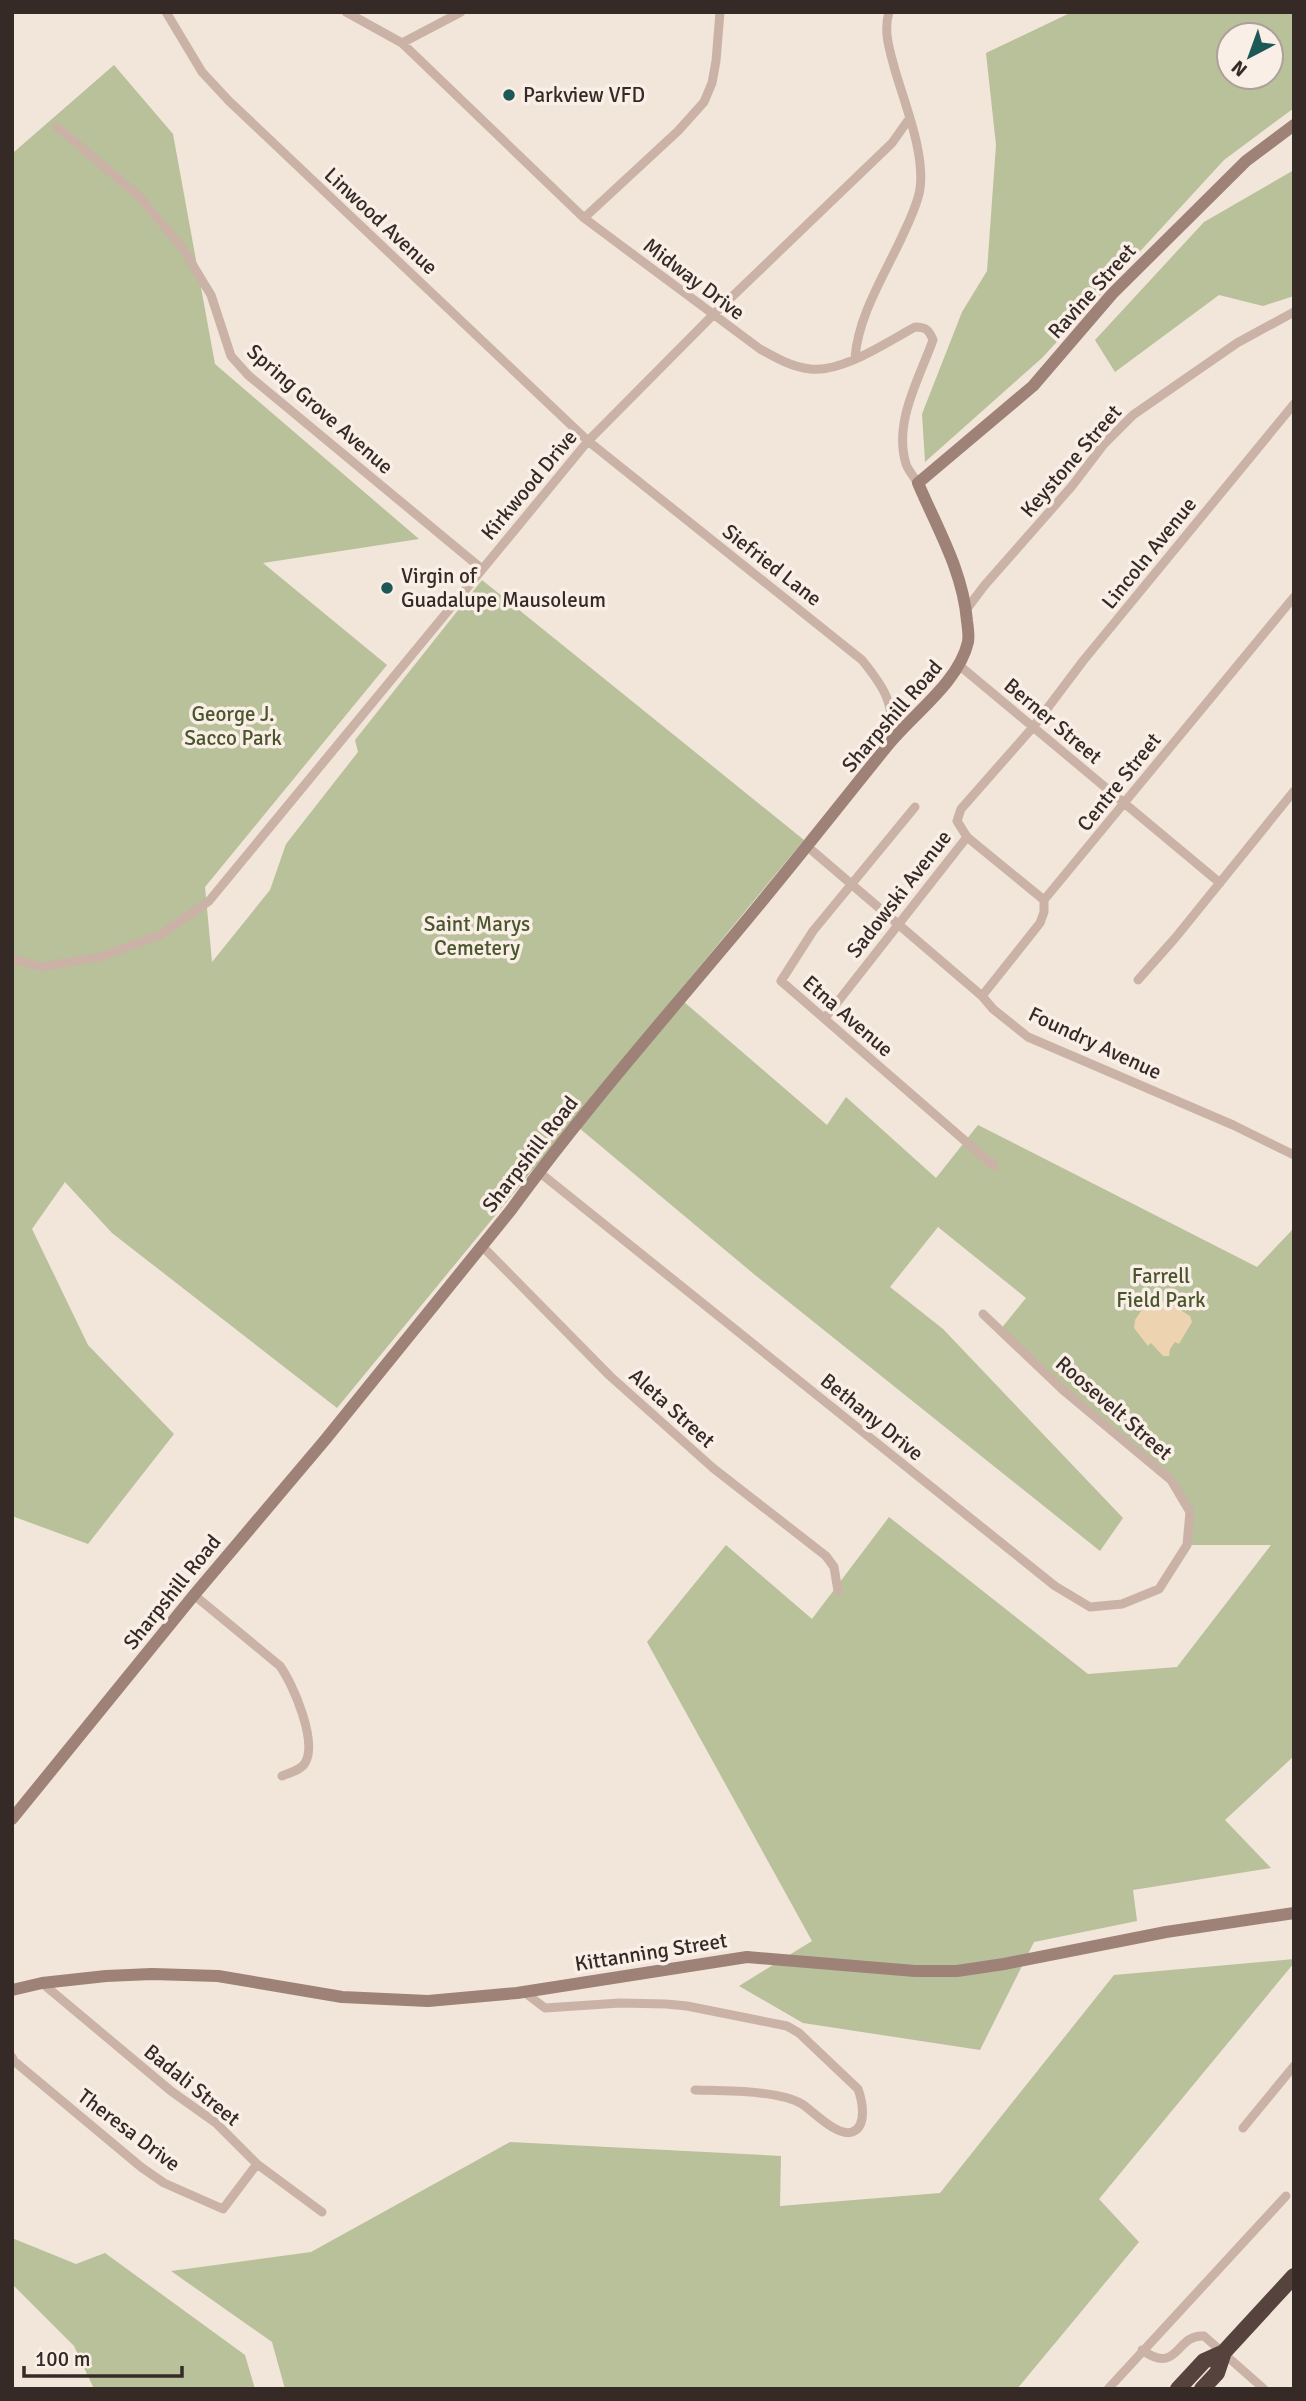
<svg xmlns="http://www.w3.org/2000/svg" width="1306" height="2401" font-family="Signika,sans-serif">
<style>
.green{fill:#b8c19a;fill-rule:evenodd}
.sand{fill:#eed3b0}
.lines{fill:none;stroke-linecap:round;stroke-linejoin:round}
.street{stroke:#cab3a6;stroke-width:9}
.secondary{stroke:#9e8278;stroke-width:12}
.highway{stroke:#57433e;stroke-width:16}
.poi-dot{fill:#1c5856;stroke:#faefe7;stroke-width:2.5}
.labels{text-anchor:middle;stroke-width:7;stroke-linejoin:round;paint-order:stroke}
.poi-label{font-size:21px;fill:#362a27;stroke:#faefe7;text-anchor:start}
.street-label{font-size:21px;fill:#362a27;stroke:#faefe7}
.park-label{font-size:21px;fill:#49552b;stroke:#faefe7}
</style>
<rect width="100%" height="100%" fill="#f2e5da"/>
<path class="green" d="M 1072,12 L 1294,12 L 1294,108 L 1224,160 L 1042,358 L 925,462 L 922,414 L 962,312 L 987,271 L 996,145 L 986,53 ZM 1229,35 L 1271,35 L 1271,77 L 1229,77 Z
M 114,65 L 173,134 L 215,364 L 419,539 L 263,563 L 387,665 L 205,887 L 212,962 L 270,890 L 286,844 L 358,752 L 355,740 L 482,580 L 804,840 L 676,995 L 827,1125 L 846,1097 L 936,1178 L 978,1125 L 1257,1267 L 1294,1228 L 1294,1756 L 1225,1820 L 1271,1868 L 1133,1890 L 1137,1921 L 1034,1942 L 980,2050 L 803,2023 L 739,1986 L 812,1941 L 647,1642 L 726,1545 L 812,1619 L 889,1517 L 1088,1674 L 1177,1667 L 1271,1545 L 1187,1545 L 1190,1512 L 1171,1480 L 1000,1330 L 1026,1298 L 938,1227 L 890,1287 L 943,1329 L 1123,1518 L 1100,1551 L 755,1275 L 572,1122 L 337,1408 L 112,1233 L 65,1182 L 32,1229 L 88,1345 L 174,1434 L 88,1544 L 12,1516 L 12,148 L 14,152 Z
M 1294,170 L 1294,296 L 1263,306 L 1219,295 L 1115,372 L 1095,340 L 1204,222 Z
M 1294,1959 L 1294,1963 L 1099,2199 L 1139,2242 L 1017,2389 L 285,2389 L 272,2342 L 171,2271 L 311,2252 L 510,2142 L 781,2156 L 780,2206 L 940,2193 L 1114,1975 Z
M 12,2238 L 76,2264 L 105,2253 L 245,2355 L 255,2389 L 94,2389 L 74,2346 L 12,2284 Z"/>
<path class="sand" d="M 1166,1301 L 1190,1316 L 1192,1322 L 1179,1344 L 1175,1342 L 1170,1349 L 1169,1356 L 1163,1356 L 1151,1343 L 1148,1346 L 1134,1328 L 1135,1320 L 1145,1305 Z"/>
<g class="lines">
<path class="street" d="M 166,12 L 202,72 L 229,101 L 588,441 L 862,660 C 884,687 896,705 890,741
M 346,12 L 402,43 L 584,218 L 760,349 C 776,358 792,367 810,369 C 842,373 887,342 915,327 C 926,327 929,330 933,340 C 920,377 893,422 906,464 C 908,470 914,477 918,483
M 402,43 L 461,12
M 57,127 L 140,197 L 183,249 L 211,295 L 231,356 L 248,375 L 482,569
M 584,218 L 678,131 L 704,102 L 712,83 L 716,61 L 720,12
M 855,358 C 858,317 883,277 901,239 C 908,223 917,207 920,189 C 925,153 905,105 895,70 C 890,51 883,32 889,12
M 966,610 L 984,586 L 1072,486 L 1104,444 L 1133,415 L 1237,343 L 1294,312
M 960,666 L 1220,883
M 915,807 L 813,931 L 781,981 L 994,1166
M 808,847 L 982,996 L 993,1009 L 1028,1037 L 1233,1125 L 1294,1155
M 1044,900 L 967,837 L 957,821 L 961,809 L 1034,726 L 1083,661 L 1294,404
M 12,959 L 41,967 L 100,957 L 160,935 L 209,901 L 588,441 L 713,315 L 892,143 L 909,119
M 1138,980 L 1176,937 L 1294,791
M 982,996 L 1040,923 L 1044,912 L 1044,900 L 1294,597
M 825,1018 L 967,837
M 539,1172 L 1055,1586 L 1090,1607 L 1122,1604 L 1159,1589 L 1187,1545 L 1190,1512 L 1171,1480 L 1063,1390 L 983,1314
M 481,1245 L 610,1376 L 713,1468 L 826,1556 L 834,1567 L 838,1591
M 194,1595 L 280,1666 C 293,1684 318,1742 305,1763 C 301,1770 289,1773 282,1776
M 42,1983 L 171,2091 L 216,2123 L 257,2164 L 322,2212
M 524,1992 L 545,2008 L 620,2003 L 666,2004 L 687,2006 L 787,2026 L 799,2033 L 858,2089 C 862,2100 868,2126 852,2132 C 837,2137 814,2112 802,2104 C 779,2090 723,2091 695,2090
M 12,2057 L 14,2061 L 141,2167 L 164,2183 L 223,2209 L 257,2164
M 1243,2128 L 1294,2066
M 1142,2350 C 1179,2376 1175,2334 1204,2336 L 1264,2389
M 1108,2389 L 1286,2196"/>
<path class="secondary" d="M 12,1819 L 194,1595 L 325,1440 L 511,1210 C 577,1119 652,1033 724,947 C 780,881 833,813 888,745 C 913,714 959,682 968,642 C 969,636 968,628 967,621 C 963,571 937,528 918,483 L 1033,386 L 1112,294 L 1246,161 L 1294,125
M 12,1990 L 42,1983 L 106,1976 L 152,1974 L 218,1976 L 342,1997 L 428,2001 L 517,1993 L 747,1957 L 915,1971 L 957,1971 L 1004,1964 L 1166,1932 L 1294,1913"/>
<path class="highway" d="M 1178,2389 L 1204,2361 L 1224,2352 L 1294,2276
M 1202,2389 L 1217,2373 L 1224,2352"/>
</g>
<g class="poi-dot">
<circle cx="509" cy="95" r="7"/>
<circle cx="387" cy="588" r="7"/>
</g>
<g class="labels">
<g class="poi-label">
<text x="523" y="102">Parkview VFD</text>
<text x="401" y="583">Virgin of<tspan x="401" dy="24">Guadalupe Mausoleum</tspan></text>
</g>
<g class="street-label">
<text transform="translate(381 221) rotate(43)" y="7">Linwood Avenue</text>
<text transform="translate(694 279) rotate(37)" y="7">Midway Drive</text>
<text transform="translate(1092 291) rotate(-48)" y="7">Ravine Street</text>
<text transform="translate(320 409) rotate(41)" y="7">Spring Grove Avenue</text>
<text transform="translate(1071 461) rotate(-49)" y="7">Keystone Street</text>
<text transform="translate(529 485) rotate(-50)" y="7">Kirkwood Drive</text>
<text transform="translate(1149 553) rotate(-51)" y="7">Lincoln Avenue</text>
<text transform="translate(772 565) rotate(38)" y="7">Siefried Lane</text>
<text transform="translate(892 716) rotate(-49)" y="7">Sharpshill Road</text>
<text transform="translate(1053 721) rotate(40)" y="7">Berner Street</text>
<text transform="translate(1119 782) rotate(-51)" y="7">Centre Street</text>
<text transform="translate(899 894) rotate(-52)" y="7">Sadowski Avenue</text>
<text transform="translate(848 1016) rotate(41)" y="7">Etna Avenue</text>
<text transform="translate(1095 1043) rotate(25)" y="7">Foundry Avenue</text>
<text transform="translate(530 1154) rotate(-52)" y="7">Sharpshill Road</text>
<text transform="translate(672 1408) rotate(42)" y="7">Aleta Street</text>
<text transform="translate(1114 1408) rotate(41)" y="7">Roosevelt Street</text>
<text transform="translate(872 1417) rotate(39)" y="7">Bethany Drive</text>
<text transform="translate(172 1592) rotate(-51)" y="7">Sharpshill Road</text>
<text transform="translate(651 1952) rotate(-9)" y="7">Kittanning Street</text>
<text transform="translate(192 2085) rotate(39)" y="7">Badali Street</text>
<text transform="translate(129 2130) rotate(37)" y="7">Theresa Drive</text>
</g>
<g class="park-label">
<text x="233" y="721">George J.<tspan x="233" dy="24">Sacco Park</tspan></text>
<text x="477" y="931">Saint Marys<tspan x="477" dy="24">Cemetery</tspan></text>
<text x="1161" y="1283">Farrell<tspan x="1161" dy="24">Field Park</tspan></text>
</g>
</g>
<rect width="1306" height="2401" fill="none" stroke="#362a27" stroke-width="28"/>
<g transform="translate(1250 56) rotate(221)"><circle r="33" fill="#faefe7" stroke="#aca09a" stroke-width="2"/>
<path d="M0-5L12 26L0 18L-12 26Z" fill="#1c5856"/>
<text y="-10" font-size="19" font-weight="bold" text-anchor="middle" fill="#362a27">N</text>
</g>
<path d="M24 2366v10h158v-10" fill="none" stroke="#362a27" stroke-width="3.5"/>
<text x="35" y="2366" font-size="21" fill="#362a27" stroke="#faefe7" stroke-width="5" paint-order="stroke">100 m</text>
</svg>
